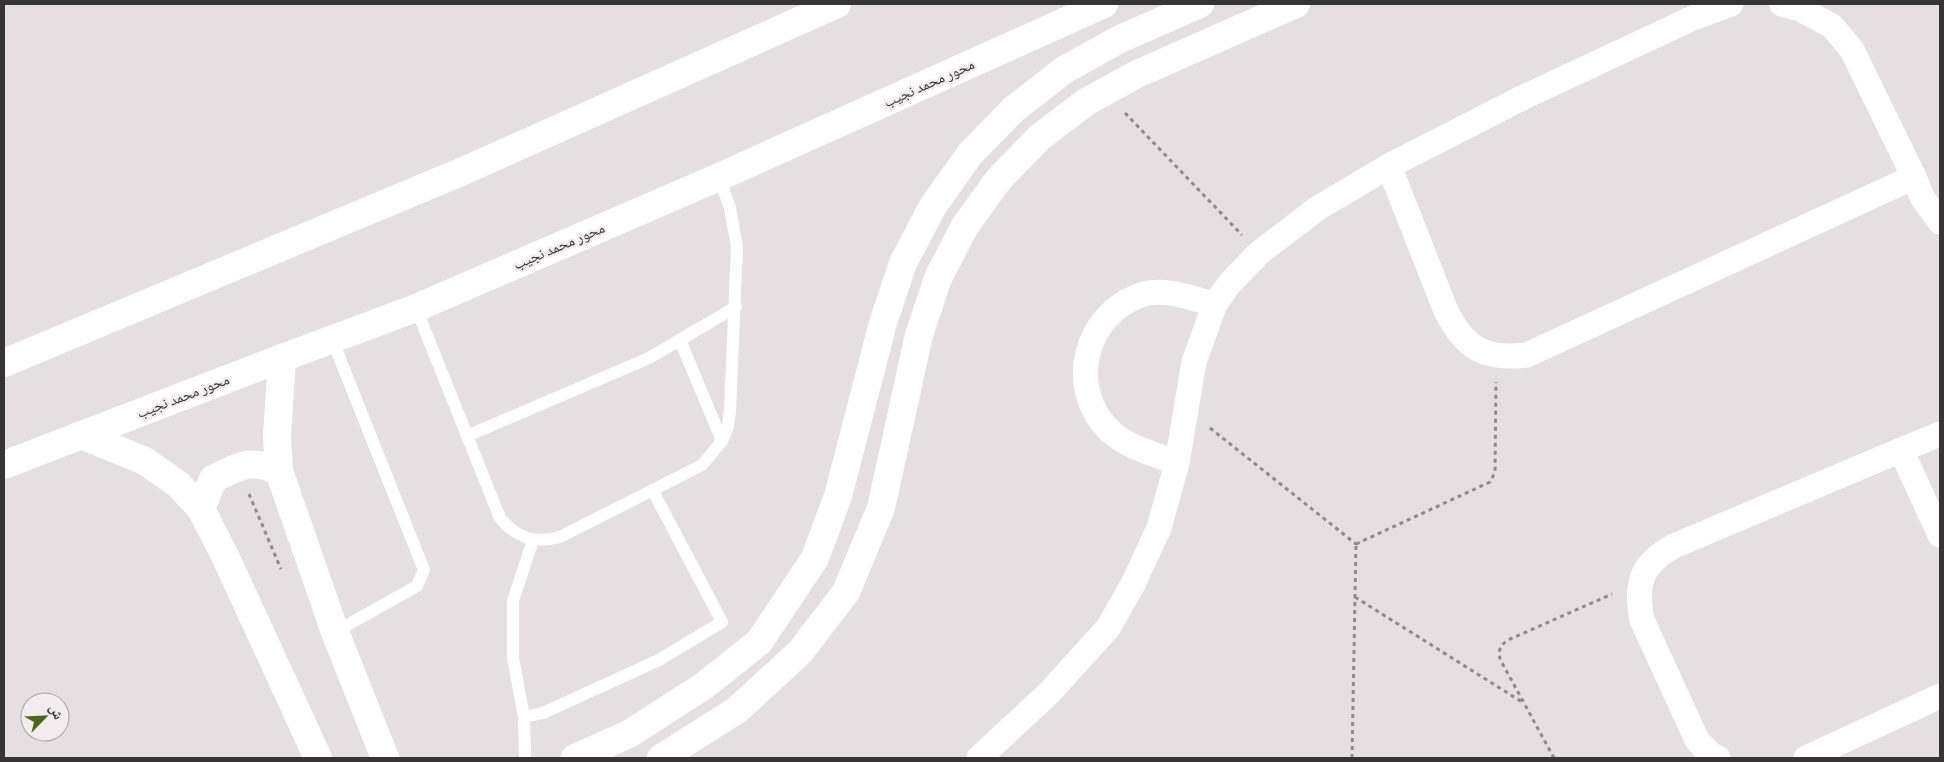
<svg xmlns="http://www.w3.org/2000/svg" width="1944" height="762" font-family="Literata,'Noto Naskh Arabic',serif">
<style>
.lines{fill:none;stroke-linecap:round;stroke-linejoin:round}
.path{stroke:#8e8a8c;stroke-width:3;stroke-dasharray:4 4;stroke-linecap:butt}
.lane{stroke:#fff;stroke-width:12}
.street{stroke:#fff;stroke-width:25}
.secondary{stroke:#fff;stroke-width:28}
.primary{stroke:#fff;stroke-width:28}
.labels{text-anchor:middle;stroke-width:5;stroke-linejoin:round;paint-order:stroke}
.street-label{font-size:15px;fill:#363435;stroke:#f2ecef}
</style>
<rect width="100%" height="100%" fill="#e5dfe2"/>
<g class="lines">
<path class="path" d="M 1125,113 L 1242,235
M 1210,428 L 1356,544
M 249,494 L 281,569
M 1356,544 L 1490,482 L 1495,472 L 1496,382
M 1355,597 L 1522,702
M 1352,758 L 1356,544
M 1554,758 L 1501,661 C 1497,652 1500,645 1508,640 L 1612,594"/>
<path class="lane" d="M 416,308 L 500,518 C 516,538 535,544 560,537 L 702,465 L 722,441 L 728,426 L 730,411 L 737,247 L 730,208 L 719,177
M 332,339 L 424,570 L 417,586 L 335,632
M 680,340 L 722,441
M 467,436 L 649,358 L 736,307
M 533,540 L 513,601 L 513,658 L 524,717 L 543,713 L 659,660 L 722,622 L 653,491
M 524,717 L 525,758"/>
<path class="street" d="M 1782,4 L 1800,9 L 1832,26 L 1852,50 L 1914,177 L 1922,197 L 1940,222
M 1389,166 L 1446,311 C 1465,349 1485,360 1527,355 L 1914,177
M 1940,434 L 1901,450 L 1940,535
M 1177,463 C 1155,454 1129,448 1111,432 C 1065,389 1084,312 1144,294 C 1167,288 1192,299 1215,304
M 979,758 L 1049,693 L 1108,628 L 1133,584 L 1159,528 L 1177,463 L 1194,362 L 1215,304 L 1230,283 L 1259,253 L 1318,208 L 1389,166 L 1522,98 L 1693,18 L 1731,4
M 1718,758 L 1710,754 L 1697,740 L 1642,620 C 1635,583 1641,564 1674,546 L 1901,450
M 1806,758 L 1940,696"/>
<path class="secondary" d="M 282,358 L 277,437 L 279,471 L 335,632 L 385,758
M 81,435 L 145,461 L 179,485 L 201,509 L 226,558 L 318,758
M 201,509 L 213,479 C 241,466 249,458 279,471
M 575,758 L 629,734 L 705,685 L 759,642 L 815,558 L 838,496 L 883,323 L 903,263 L 933,206 L 970,154 L 1014,109 L 1064,70 L 1120,39 L 1200,4
M 661,758 L 737,710 L 800,652 L 846,592 L 881,508 L 919,335 L 938,278 L 965,226 L 999,179 L 1040,137 L 1086,102 L 1137,74 L 1296,4"/>
<path class="primary" d="M 4,363 L 461,172 L 837,4
M 4,465 L 282,358 L 416,308 L 719,177 L 1104,4"/>
</g>
<g class="labels">
<g class="street-label">
<text transform="translate(929 83) rotate(-24)" y="5">محور محمد نجيب</text>
<text transform="translate(559 246) rotate(-23)" y="5">محور محمد نجيب</text>
<text transform="translate(183 396) rotate(-21)" y="5">محور محمد نجيب</text>
</g>
</g>
<rect width="1944" height="762" fill="none" stroke="#363435" stroke-width="10"/>
<g transform="translate(45 717) rotate(66)"><circle r="24" fill="#f2ecef" stroke="#a7a2a5"/>
<path d="M0-4L9 19L0 12L-9 19Z" fill="#4c6718"/>
<text y="-8" font-size="14" font-weight="bold" text-anchor="middle" fill="#363435">ش</text>
</g>
</svg>
